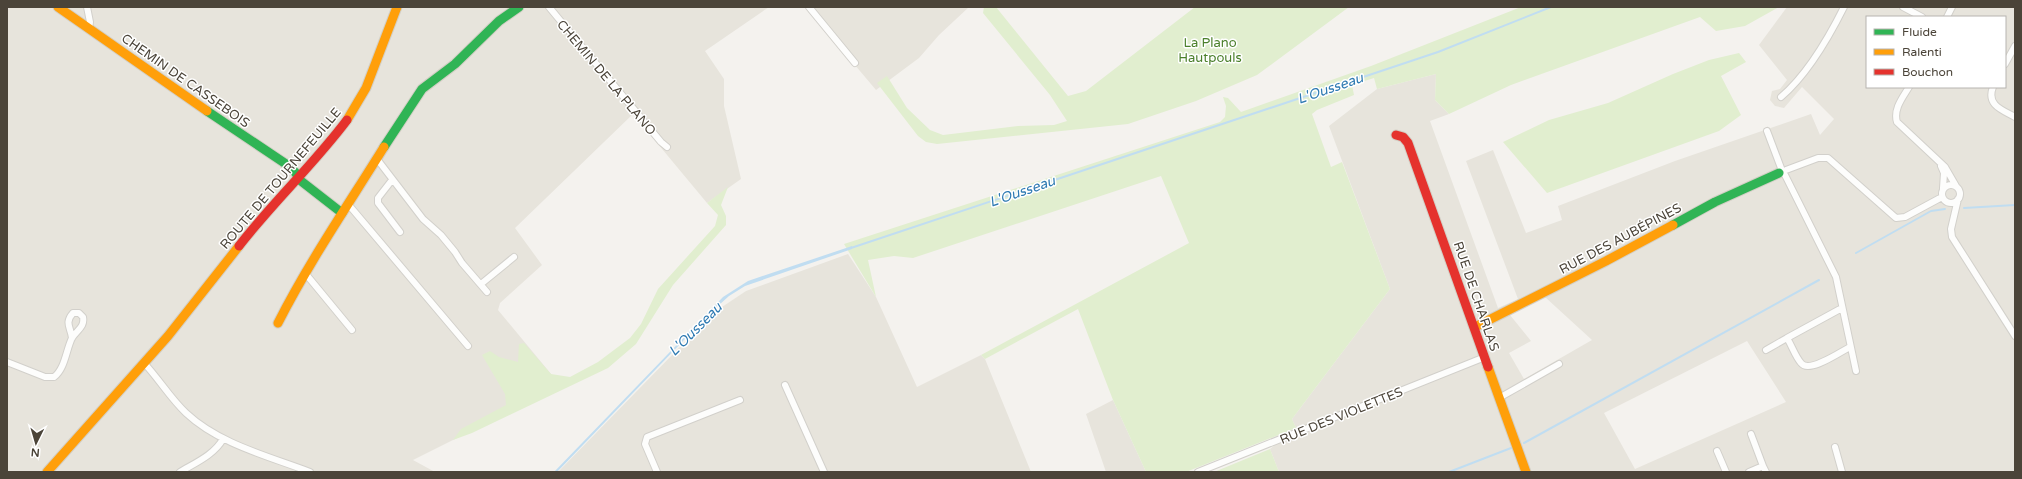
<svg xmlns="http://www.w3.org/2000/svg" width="2022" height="479" font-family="'Varela Round',sans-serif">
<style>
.residential{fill:#e7e4dc;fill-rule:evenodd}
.green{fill:#e1eecf}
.water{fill:#c0ddf1}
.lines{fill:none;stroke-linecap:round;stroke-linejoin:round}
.stream{stroke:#c0ddf1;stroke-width:2}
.street-casing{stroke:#d2d0cb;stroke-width:8}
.fast-casing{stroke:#d3cfc5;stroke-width:11}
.slow-casing{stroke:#d3cfc5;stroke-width:11}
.jam-casing{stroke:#d3cfc5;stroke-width:11}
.street{stroke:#fdfdfc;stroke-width:6}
.fast{stroke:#30b455;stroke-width:9}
.slow{stroke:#ff9f0a;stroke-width:9}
.jam{stroke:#e5322d;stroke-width:9}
.labels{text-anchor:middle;stroke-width:3;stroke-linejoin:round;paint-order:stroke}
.park-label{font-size:13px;fill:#4a7f2a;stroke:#fff}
.street-label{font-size:13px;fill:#4b4439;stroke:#fff}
.water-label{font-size:14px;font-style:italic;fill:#2e7ab2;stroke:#fff}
</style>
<rect width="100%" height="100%" fill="#f4f2ee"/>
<path class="residential" d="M 7,7 L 769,7 L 705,51 L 724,79 L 724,106 L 741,179 L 707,203 L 633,114 L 515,228 L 542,265 L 500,303 L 498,310 L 561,386 L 413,460 L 435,472 L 7,472 Z
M 806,7 L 969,7 L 939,35 L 919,58 L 876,90 Z
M 1787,7 L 2015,7 L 2015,472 L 1279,472 L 1270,449 L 1296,428 L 1292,419 L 1390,289 L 1329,126 L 1377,89 L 1436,74 L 1435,100 L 1449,114 L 1430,121 L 1498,308 L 1518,299 L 1466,161 L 1493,150 L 1526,233 L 1562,220 L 1558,206 L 1675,161 L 1811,114 L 1820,135 L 1834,119 L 1802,87 L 1784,108 L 1775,106 L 1770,100 L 1772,91 L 1780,89 L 1787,80 L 1759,45 ZM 1867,17 L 2005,17 L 2005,87 L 1867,87 ZM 1545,297 L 1592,340 L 1524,379 L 1509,353 L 1531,341 L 1510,315 ZM 1747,341 L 1786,402 L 1635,469 L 1604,413 Z
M 848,254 L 876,297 L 917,387 L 981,355 L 985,359 L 1031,472 L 558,472 L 713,313 L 746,291 Z
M 1113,400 L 1146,472 L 1106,472 L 1086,414 Z"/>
<path class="green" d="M 984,7 L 996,7 L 1068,96 L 1086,91 L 1195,7 L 1349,7 L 1257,75 L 1196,101 L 1128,124 L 937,144 L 926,142 L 918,136 L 877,83 L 887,76 L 907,108 L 930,130 L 943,135 L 1018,126 L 1054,125 L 1067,121 L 1050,95 L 983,13 Z
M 1521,7 L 1779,7 L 1745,26 L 1716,31 L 1700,17 L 1511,85 L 1449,114 L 1435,100 L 1436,74 L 1377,89 L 1374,78 L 1352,85 L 1354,95 L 1317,110 L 1312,114 L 1331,167 L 1342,162 L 1390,289 L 1292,419 L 1296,428 L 1186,472 L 1146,472 L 1113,400 L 1078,309 L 985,359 L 981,355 L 1189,243 L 1161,176 L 913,258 L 894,256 L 868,260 L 876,297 L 844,244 L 1220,122 L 1225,117 L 1226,106 L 1223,97 L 1228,98 L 1241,112 L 1371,66 Z
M 1739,53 L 1746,62 L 1721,76 L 1741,115 L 1719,131 L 1547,193 L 1503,142 L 1549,120 L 1608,103 L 1673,74 L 1709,60 Z
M 728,187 L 721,205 L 726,216 L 726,225 L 673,285 L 636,344 L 608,368 L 472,433 L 453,440 L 461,429 L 506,405 L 505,394 L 482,355 L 490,351 L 499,357 L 518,362 L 519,344 L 524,343 L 551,374 L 570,377 L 598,362 L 630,338 L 641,324 L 658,289 L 715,226 L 718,215 L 707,203 Z
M 1270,449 L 1279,472 L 1214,472 Z"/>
<path class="water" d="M 852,246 L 852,249 L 745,286 L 729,296 L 708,315 L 557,472 L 554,472 L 723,297 L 748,281 Z"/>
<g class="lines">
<path class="stream" d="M 1964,208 L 2015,205
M 851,248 L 1438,52 L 1551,7
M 1856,253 L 1931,211 L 1945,209
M 1524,443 L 1819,280
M 1449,472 L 1511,448"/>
<g class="street-casing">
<path id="street" d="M 87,7 L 90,22 L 89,29
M 549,7 L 661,142 L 667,147
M 809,7 L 855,63
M 1903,7 L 1922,17
M 1947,17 L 1952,7
M 2005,64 L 2015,46
M 1909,87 C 1903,97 1893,109 1897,122 L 1945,167 L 1956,186
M 1993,87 C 1986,105 2002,110 2015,117
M 1781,97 C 1807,75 1829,37 1844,7
M 1767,131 L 1781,168
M 377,159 L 423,219 L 441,235 L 455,252 L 462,263 L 487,292
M 1941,166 L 1944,173 L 1943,188
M 1786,170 L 1818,158 L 1828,158 L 1896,218 L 1905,217 L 1942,197
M 1785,175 L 1836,277 L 1856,371
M 392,180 L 378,198 L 378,203 L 400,232
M1942 194a9 9 0 1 1 18 0a9 9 0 1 1-18 0Z
M 1958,199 L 1951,229 L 1952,237 L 2015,336
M 348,204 L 468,346
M 305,273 L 352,330
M 481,284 L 514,257
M 1842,308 L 1787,338 C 1792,346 1795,356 1801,363 C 1809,374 1840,352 1850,347
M 1766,350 L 1787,338
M 7,362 L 45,377 L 54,377 C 65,369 66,350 72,338 C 77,330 85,327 83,317 L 79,313 L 73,313 C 64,323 71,328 72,338
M 144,363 C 159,379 170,398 186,413 C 219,444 268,456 310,472
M 785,385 L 824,472
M 1499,398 L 1559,364
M 1751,434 L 1763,466
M 1835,447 L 1842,472
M 1717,451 L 1726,472
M 180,472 C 195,463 214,455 223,439
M 657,472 L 645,444 L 647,437 L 740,400
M 1198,472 L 1485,357
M 1749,472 L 1763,466 L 1766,472"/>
</g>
<g class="fast-casing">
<path id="fast" d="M 207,111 L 286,164 L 295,172 L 301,181 L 342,213
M 384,147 L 422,89 L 455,64 L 499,21 L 519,7
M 1673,225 L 1715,202 L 1779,173"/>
</g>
<g class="slow-casing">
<path id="slow" d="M 58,7 L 207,111
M 347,120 L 366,88 L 397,7
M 278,323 C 309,262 348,205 384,147
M 1475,327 L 1606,261 L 1673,225
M 1488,367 L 1526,472
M 47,472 L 168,336 L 239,246"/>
</g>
<g class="jam-casing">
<path id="jam" d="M 1396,135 L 1403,137 L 1408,143 L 1488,367
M 239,246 C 273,202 314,164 347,120"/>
</g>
<use href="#street" class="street"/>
<use href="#fast" class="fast"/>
<use href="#slow" class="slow"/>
<use href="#jam" class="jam"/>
</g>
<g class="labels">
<g class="park-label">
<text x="1210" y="47">La Plano<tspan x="1210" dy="15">Hautpouls</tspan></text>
</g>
<g class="street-label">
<text transform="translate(607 77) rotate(50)" y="5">CHEMIN DE LA PLANO</text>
<text transform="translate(186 80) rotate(35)" y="5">CHEMIN DE CASSEBOIS</text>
<text transform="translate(280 178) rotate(-50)" y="5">ROUTE DE TOURNEFEUILLE</text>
<text transform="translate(1620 238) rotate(-28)" y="5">RUE DES AUBÉPINES</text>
<text transform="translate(1477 296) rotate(71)" y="5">RUE DE CHARLAS</text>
<text transform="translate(1341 415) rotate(-22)" y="5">RUE DES VIOLETTES</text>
</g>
<g class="water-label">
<text transform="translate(1330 88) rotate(-19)" y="5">L'Ousseau</text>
<text transform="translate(1022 191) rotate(-19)" y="5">L'Ousseau</text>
<text transform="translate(695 329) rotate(-45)" y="5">L'Ousseau</text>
</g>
</g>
<rect width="2022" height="479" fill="none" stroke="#4b4439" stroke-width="16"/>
<rect x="1866" y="16" width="140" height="72" fill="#ffffff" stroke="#b7b4b0"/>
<rect x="1874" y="29" width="20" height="6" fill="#30b455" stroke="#b7b4b0"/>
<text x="1902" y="36" font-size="12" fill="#4b4439">Fluide</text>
<rect x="1874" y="49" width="20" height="6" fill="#ff9f0a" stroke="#b7b4b0"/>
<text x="1902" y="56" font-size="12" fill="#4b4439">Ralenti</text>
<rect x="1874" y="69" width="20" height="6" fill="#e5322d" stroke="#b7b4b0"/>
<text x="1902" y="76" font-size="12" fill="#4b4439">Bouchon</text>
<g transform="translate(36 443) rotate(185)" stroke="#ffffff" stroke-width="3" paint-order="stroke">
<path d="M0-3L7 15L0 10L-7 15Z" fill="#4b4439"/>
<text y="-6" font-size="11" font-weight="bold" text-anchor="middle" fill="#4b4439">N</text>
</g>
</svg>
